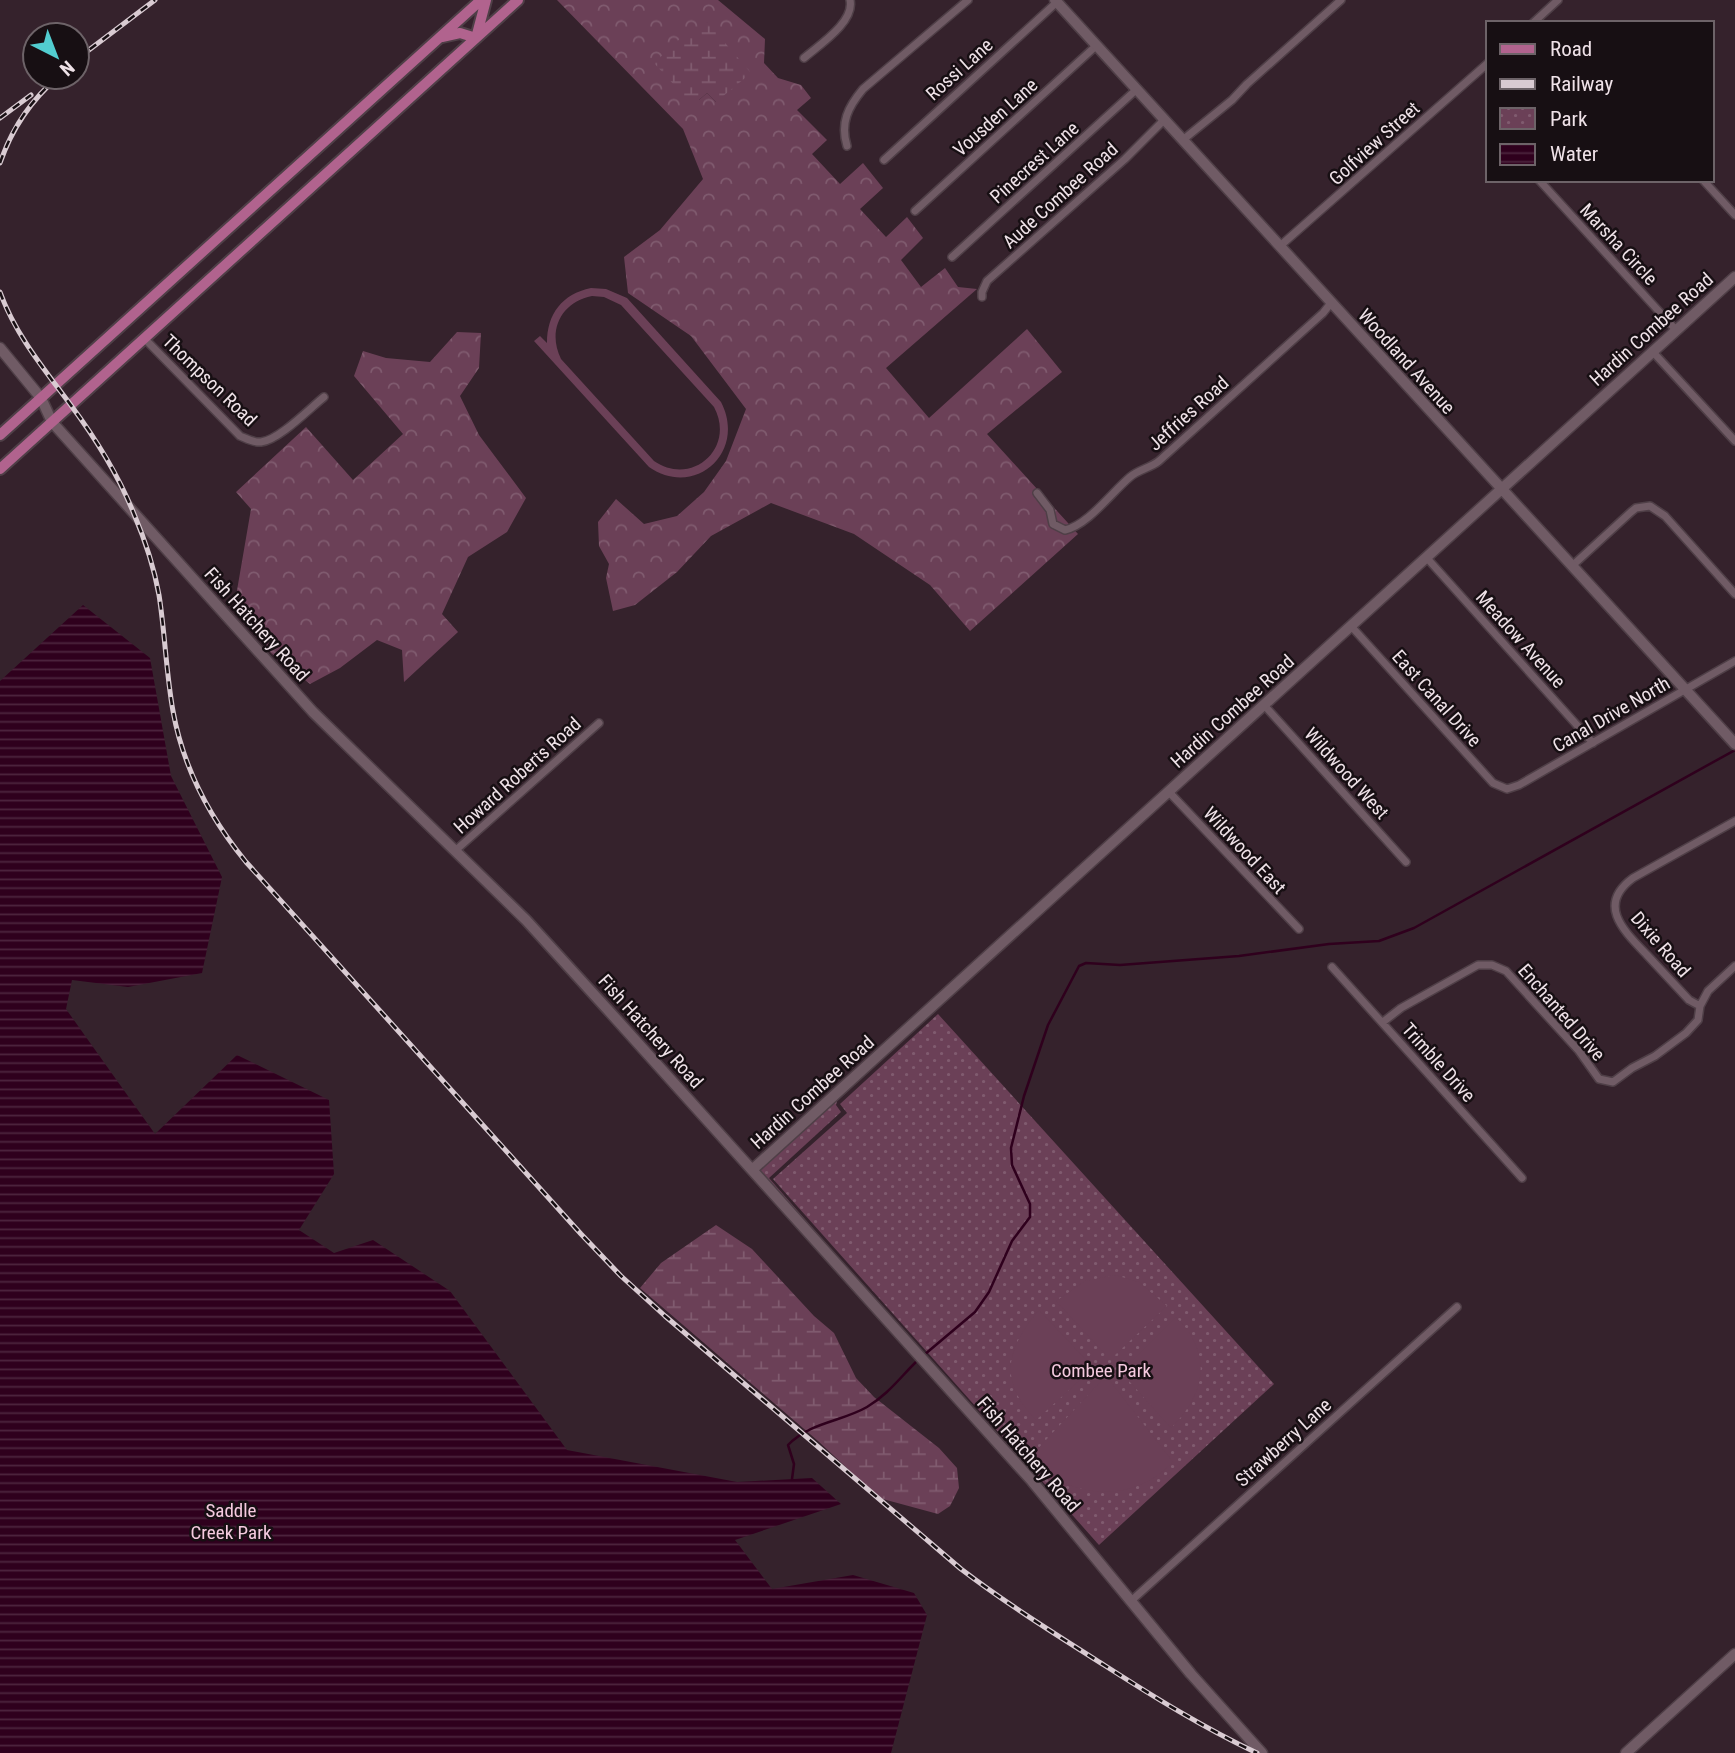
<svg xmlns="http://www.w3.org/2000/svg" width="1735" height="1753" font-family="'Roboto Condensed',sans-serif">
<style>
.forest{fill:url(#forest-crowns);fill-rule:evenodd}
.wetland{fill:url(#wetland-marsh)}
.park{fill:url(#park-dots)}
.pitch{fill:#6b4057;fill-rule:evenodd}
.water{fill:url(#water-rules)}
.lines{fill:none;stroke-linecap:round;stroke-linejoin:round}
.stream{stroke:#2f001d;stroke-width:2.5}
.street-casing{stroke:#4f3f47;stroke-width:10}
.secondary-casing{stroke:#4f3f47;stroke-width:13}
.primary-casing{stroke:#4f3f47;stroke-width:14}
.street{stroke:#705b65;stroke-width:7}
.secondary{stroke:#705b65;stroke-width:10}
.primary{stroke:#b1638e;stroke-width:10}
.rail-casing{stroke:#d9cbd2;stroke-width:5}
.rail{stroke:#170f13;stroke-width:2.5;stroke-dasharray:8;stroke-linecap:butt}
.labels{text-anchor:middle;stroke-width:5;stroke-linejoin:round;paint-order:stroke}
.street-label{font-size:19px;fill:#efe2e8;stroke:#170f13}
.park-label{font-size:19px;fill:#f5cadf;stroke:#170f13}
</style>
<defs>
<pattern id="forest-crowns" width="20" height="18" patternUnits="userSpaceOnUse" patternTransform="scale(1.75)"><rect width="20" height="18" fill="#6b4057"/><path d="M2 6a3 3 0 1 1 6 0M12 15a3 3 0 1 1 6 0" fill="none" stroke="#805b6f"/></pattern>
<pattern id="wetland-marsh" width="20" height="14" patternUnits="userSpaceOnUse" patternTransform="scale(1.75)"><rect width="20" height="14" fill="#6b4057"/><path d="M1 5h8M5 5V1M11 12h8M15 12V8" fill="none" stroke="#805b6f"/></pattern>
<pattern id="park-dots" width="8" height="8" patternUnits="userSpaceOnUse" patternTransform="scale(1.75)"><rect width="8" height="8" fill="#6b4057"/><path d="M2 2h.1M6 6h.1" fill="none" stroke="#805b6f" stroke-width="1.8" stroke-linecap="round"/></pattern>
<pattern id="water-rules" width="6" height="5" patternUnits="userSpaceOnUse" patternTransform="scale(1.75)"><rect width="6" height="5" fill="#2f001d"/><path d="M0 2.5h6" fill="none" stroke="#4d253e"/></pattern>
</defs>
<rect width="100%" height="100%" fill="#35222c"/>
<path class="forest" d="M 557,0 L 718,0 L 765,39 L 764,63 L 778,78 L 801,85 L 811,98 L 797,110 L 827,140 L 812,154 L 840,184 L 863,163 L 883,188 L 860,209 L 886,237 L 907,217 L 923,238 L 901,260 L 921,287 L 945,268 L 958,287 L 977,289 L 886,368 L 929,418 L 1027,329 L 1062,372 L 987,434 L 1078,534 L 970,631 L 930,585 L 854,534 L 771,503 L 711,536 L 677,572 L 635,605 L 613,611 L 606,578 L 609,564 L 599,546 L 598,522 L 616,499 L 644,524 L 677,516 L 704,492 L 726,461 L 746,409 L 691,336 L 628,293 L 624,257 L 660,230 L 703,179 L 683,129 ZM 707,22 L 716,102 L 707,93 L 699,100 Z
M 457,332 L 481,333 L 479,368 L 460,396 L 479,435 L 526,498 L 507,532 L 468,557 L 442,614 L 458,632 L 404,682 L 402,650 L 377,640 L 340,668 L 310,684 L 271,653 L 235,602 L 251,509 L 236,492 L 306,427 L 353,480 L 403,434 L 354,376 L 363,351 L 386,358 L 430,362 Z"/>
<path class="wetland" d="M 707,22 L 751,73 L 716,102 L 707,93 L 699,100 L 696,109 L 654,63 L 684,35 Z
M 716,1225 L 752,1249 L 814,1316 L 834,1333 L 856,1378 L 874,1397 L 939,1448 L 957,1468 L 959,1488 L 950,1506 L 938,1514 L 879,1498 L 818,1441 L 640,1288 L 661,1263 Z"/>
<path class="park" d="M 931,1014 L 837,1101 L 836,1105 L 841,1112 L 769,1178 L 898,1326 L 759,1171 Z
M 938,1014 L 1274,1384 L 1099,1545 L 773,1179 L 847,1113 L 840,1104 Z"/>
<path class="pitch" d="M 591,288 L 606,289 L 627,298 L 721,402 C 747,452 695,499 649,467 L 534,341 L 540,336 L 547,343 C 547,314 562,294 591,288 ZM 592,296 L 604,297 L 621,305 L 714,407 C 736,448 692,487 654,461 L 561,359 C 547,331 561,302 592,296 Z
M 1115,1275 L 1139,1282 L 1167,1306 L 1115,1355 L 1106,1355 L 1056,1301 L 1085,1281 Z
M 1039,1310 L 1090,1364 L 1089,1372 L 1036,1420 C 998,1381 1006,1349 1039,1310 Z
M 1176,1317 C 1213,1353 1206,1394 1171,1428 L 1121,1372 Z
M 1102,1380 L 1110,1381 L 1173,1462 C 1146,1490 1109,1499 1072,1486 C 1056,1480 1043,1467 1031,1456 Z"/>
<path class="water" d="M 83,605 L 150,658 L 171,776 L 222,877 L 202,973 L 128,987 L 72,980 L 66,1009 L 155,1134 L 237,1055 L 329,1100 L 334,1174 L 299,1230 L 334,1253 L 373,1240 L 450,1291 L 567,1450 L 737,1482 L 812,1478 L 841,1504 L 735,1540 L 772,1589 L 853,1575 L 914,1593 L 927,1615 L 891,1753 L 0,1753 L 0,681 Z"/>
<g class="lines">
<path class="stream" d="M 924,1355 L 975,1312 L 989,1292 L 1012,1241 L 1030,1217 L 1030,1204 L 1012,1165 L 1011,1148 L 1024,1096 L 1048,1025 L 1079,966 L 1086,963 L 1120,965 L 1239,956 L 1329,944 L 1379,941 L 1414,928 L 1735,750
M 792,1479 L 794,1464 L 788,1445 C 810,1422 841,1422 867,1407 C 889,1394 901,1376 919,1359"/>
<g class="street-casing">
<path id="street" d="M 1533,23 L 1558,0
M 804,58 C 819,45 855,22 850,0
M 1184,139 L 1232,100 L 1247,84 L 1341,0
M 847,146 C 840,123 848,107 863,89 L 968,0
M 884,160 L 1057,2
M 1539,180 L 1676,330
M 1703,180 L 1735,215
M 915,211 L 1097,45
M 1280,246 L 1488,63
M 952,257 L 1137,89
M 982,297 L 982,292 L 987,281 L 1125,159 L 1165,119
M 144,338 L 240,436 C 247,439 254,443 261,442 C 279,440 309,409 324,397
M 1652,351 L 1735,441
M 1037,493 L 1050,510 L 1053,524 L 1065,530 C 1088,525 1111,493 1130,477 C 1138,470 1150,468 1159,461 L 1323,313 L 1331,303
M 1426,557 L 1593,743
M 1572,566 L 1631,512 L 1636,508 L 1650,506 L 1665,516 L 1735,594
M 1351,626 L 1493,783 L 1507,789 L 1519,785 L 1735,661
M 1264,705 L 1406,862
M 1169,792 L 1299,929
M 456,850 L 599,723
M 1332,967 L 1522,1178
M 1700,1006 L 1689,1000 C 1675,985 1661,970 1647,955 C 1624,931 1596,905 1633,878 L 1735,821
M 1383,1022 L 1401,1008 L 1478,965 L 1492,965 L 1506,971 L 1579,1051 L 1599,1079 L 1613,1082 L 1632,1068 L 1655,1056 L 1686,1033 L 1698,1020 L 1700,1006 L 1708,991 L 1735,966
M 1131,1601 L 1457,1307"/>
</g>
<g class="secondary-casing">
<path id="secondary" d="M 1055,0 L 1735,744
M 0,348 L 41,398 L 52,422 L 313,712 L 526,920 L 608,1010 L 1032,1481 L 1191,1674 L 1262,1753
M 752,1170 L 1735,277
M 1626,1753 L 1735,1654"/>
</g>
<g class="primary-casing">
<path id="primary" d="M 442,37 L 460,33 L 476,38
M 476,38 L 486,0
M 0,435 L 481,0
M 0,469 L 518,0"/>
</g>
<use href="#street" class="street"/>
<use href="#secondary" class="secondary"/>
<use href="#primary" class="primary"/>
<g class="rail-casing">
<path id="rail" d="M 77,59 L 155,0
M 0,118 L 31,95
M 0,163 C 12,128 30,101 58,77
M 0,292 C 15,334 44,369 70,404 C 96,439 118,474 134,514 C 145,540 154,567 159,595 C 165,633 166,672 173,711 C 183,767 210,818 246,862 L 581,1234 L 621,1276 L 665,1316 L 961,1569 C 1007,1604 1055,1634 1104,1665 C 1154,1697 1204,1728 1257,1753"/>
</g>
<use href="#rail" class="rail"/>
</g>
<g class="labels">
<g class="street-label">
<text transform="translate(959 69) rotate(-42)" y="7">Rossi Lane</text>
<text transform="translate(995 117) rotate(-42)" y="7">Vousden Lane</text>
<text transform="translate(1374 143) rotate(-42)" y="7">Golfview Street</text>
<text transform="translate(1034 162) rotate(-42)" y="7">Pinecrest Lane</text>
<text transform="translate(1060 195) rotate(-42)" y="7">Aude Combee Road</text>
<text transform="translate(1619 244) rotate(47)" y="7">Marsha Circle</text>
<text transform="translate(1651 329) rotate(-42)" y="7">Hardin Combee Road</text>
<text transform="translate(1407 361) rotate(48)" y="7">Woodland Avenue</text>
<text transform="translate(210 380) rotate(44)" y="7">Thompson Road</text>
<text transform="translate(1188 413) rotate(-42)" y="7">Jeffries Road</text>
<text transform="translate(257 624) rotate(48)" y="7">Fish Hatchery Road</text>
<text transform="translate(1521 639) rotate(48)" y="7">Meadow Avenue</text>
<text transform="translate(1437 698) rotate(48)" y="7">East Canal Drive</text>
<text transform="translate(1232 711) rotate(-42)" y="7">Hardin Combee Road</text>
<text transform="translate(1611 714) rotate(-30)" y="7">Canal Drive North</text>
<text transform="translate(1347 773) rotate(48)" y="7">Wildwood West</text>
<text transform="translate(517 775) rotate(-42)" y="7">Howard Roberts Road</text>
<text transform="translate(1245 850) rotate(47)" y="7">Wildwood East</text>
<text transform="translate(1661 944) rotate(49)" y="7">Dixie Road</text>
<text transform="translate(1562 1012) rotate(49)" y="7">Enchanted Drive</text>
<text transform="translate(651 1031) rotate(48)" y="7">Fish Hatchery Road</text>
<text transform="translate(1439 1062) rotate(48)" y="7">Trimble Drive</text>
<text transform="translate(812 1092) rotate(-42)" y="7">Hardin Combee Road</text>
<text transform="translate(1283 1442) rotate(-42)" y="7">Strawberry Lane</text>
<text transform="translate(1029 1454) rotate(49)" y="7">Fish Hatchery Road</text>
</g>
<g class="park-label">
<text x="1101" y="1377">Combee Park</text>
<text x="231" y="1517">Saddle<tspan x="231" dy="22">Creek Park</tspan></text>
</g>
</g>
<rect x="1486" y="21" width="228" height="161" fill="#170f13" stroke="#6d6368" stroke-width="2"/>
<rect x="1500" y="44" width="35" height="10" fill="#b1638e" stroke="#6d6368" stroke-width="2"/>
<text x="1550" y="56" font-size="21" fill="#efe2e8">Road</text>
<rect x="1500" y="79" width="35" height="10" fill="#d9cbd2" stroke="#6d6368" stroke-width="2"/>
<text x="1550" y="91" font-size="21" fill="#efe2e8">Railway</text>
<rect x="1500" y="108" width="35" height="21" fill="url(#park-dots)" stroke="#6d6368" stroke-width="2"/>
<text x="1550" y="126" font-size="21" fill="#efe2e8">Park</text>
<rect x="1500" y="144" width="35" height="21" fill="url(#water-rules)" stroke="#6d6368" stroke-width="2"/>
<text x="1550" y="161" font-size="21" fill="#efe2e8">Water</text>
<g transform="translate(56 56) rotate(138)"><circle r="33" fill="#170f13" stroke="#6d6368" stroke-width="2"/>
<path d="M0-5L12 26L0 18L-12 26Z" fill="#52cdd0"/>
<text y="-10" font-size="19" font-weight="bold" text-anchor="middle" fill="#efe2e8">N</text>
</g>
</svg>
